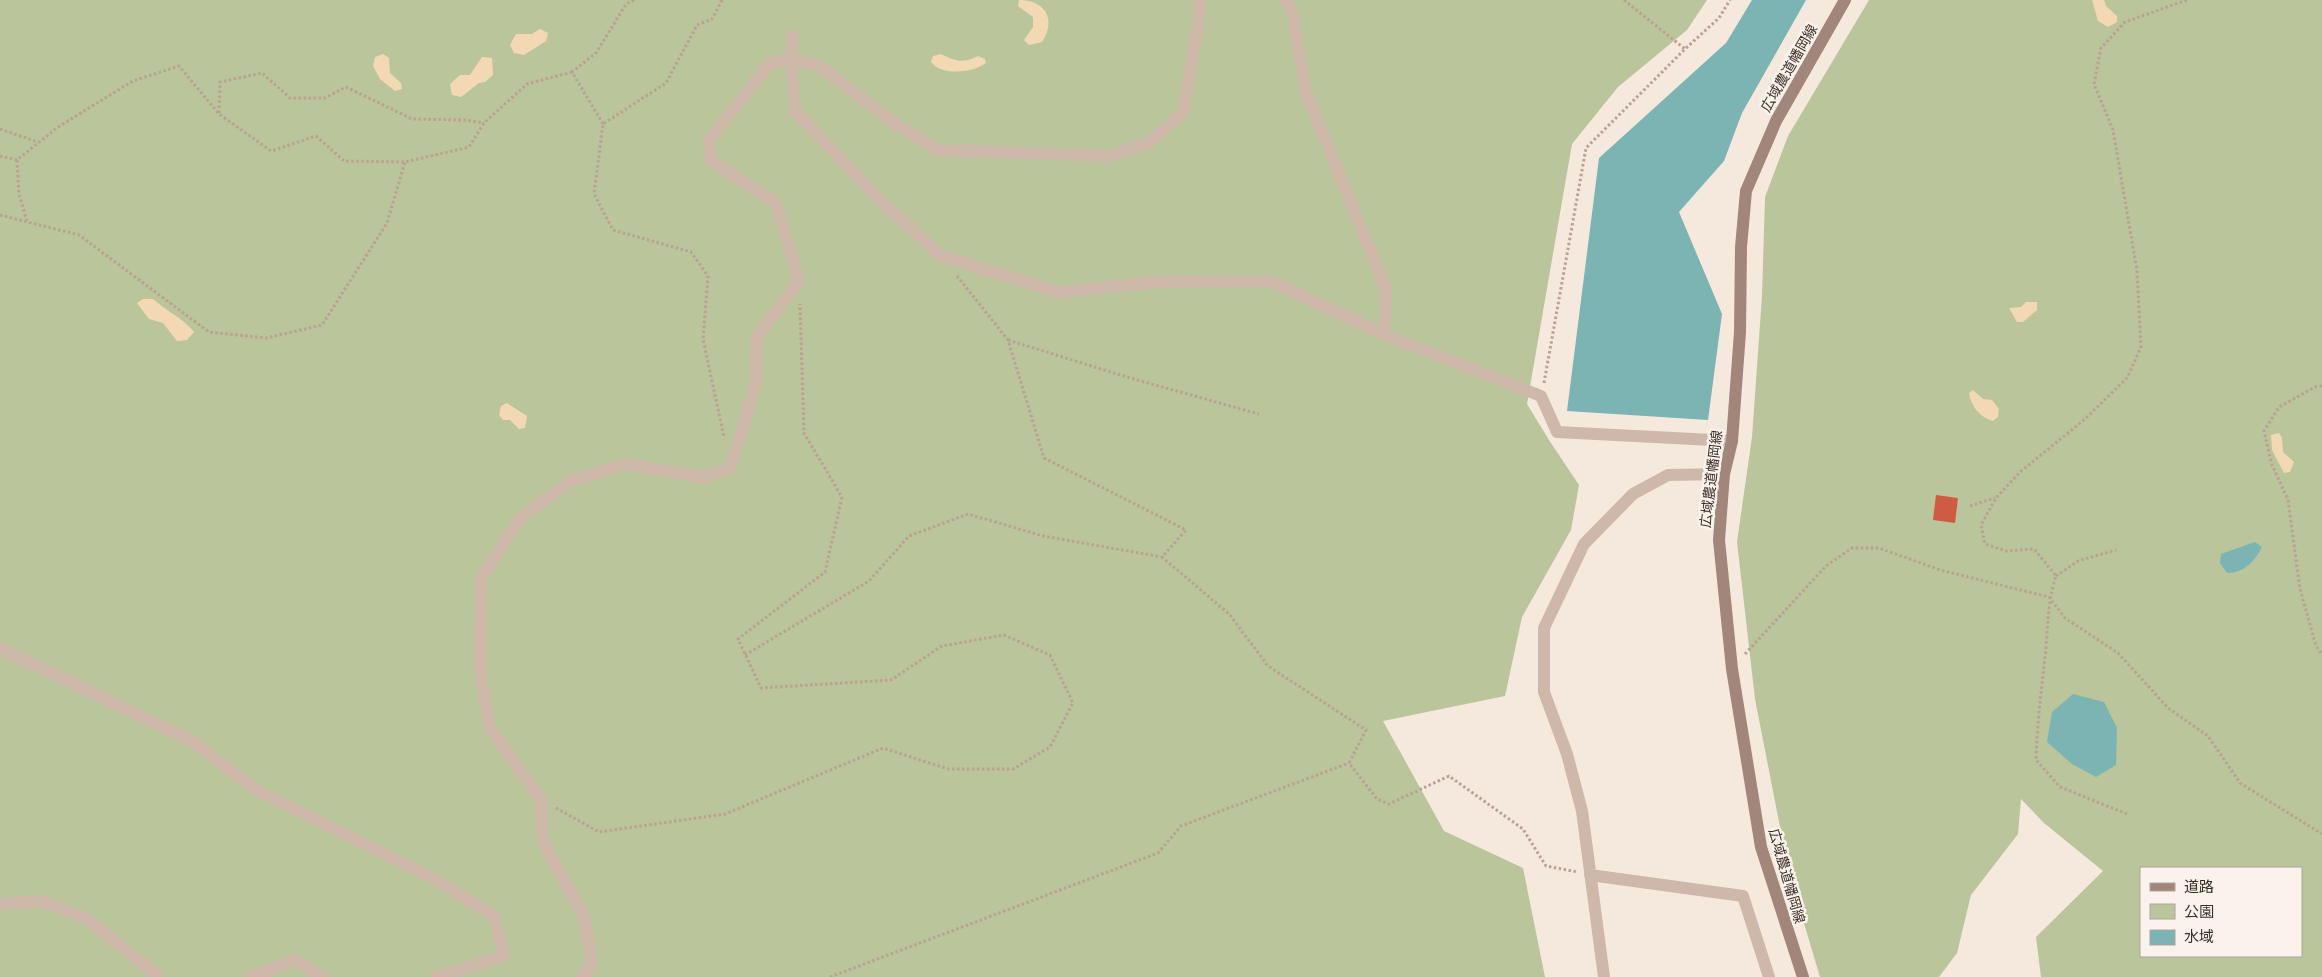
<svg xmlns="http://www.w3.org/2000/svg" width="2322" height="977" font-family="Overpass,'Noto Sans JP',sans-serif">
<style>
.green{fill:#bac59c;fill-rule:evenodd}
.sand{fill:#f2d9b3}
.water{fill:#7bb4b3}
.building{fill:#cf5c42}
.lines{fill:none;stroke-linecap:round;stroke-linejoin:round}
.path{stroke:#baa193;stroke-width:3;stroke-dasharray:2.5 2.5;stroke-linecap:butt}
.street{stroke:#ceb8a9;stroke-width:12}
.secondary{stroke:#a2867a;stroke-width:12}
.labels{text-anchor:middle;stroke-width:5;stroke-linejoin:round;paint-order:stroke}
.street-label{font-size:14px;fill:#3b2e29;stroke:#fbf3eb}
</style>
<rect width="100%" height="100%" fill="#f5e9de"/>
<path class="green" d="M 0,0 L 1707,0 L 1687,30 L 1618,87 L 1572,144 L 1527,404 L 1549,440 L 1579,485 L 1571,530 L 1522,617 L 1505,696 L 1383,721 L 1444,831 L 1523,868 L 1545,977 L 0,977 Z
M 1869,0 L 2322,0 L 2322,977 L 2041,977 L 2036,937 L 2103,871 L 2044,823 L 2021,799 L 2018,834 L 1971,895 L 1957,953 L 1939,977 L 1820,977 L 1789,873 L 1755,699 L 1737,542 L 1752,437 L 1762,296 L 1765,197 L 1788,136 ZM 2141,868 L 2301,868 L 2301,956 L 2141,956 Z"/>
<path class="sand" d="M 1019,0 C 1045,0 1057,19 1042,42 L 1029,45 L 1024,40 L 1033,27 L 1033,17 L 1018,6 Z
M 2092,0 L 2104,0 L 2106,6 L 2117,16 L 2117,22 L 2108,27 L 2098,21 Z
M 540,29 L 548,33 L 546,41 L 524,55 L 514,53 L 510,45 L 516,34 L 532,34 Z
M 383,54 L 389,58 L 390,73 L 401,83 L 402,89 L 395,91 L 380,79 L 373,66 L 375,57 Z
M 941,54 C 956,61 962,64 978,56 L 985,59 L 986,63 C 973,73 941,76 931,62 L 933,56 Z
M 482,57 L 492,58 L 493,75 L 485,82 L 479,83 L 461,97 L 452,95 L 450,84 L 460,75 L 470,75 Z
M 143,299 L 153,299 C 166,311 183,318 194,332 L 187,340 L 177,341 L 163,323 L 149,319 L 137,303 Z
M 2026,302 L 2037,302 L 2037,310 L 2023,322 L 2017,322 L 2009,308 L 2021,307 Z
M 1973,390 L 1983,399 L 1992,400 L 1999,409 L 1998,417 L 1993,421 C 1980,417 1971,407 1969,393 Z
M 507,403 L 527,416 L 525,428 L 519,429 L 510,420 L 503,420 L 499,415 L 501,406 Z
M 2279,433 L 2282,438 L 2283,452 L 2294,462 L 2290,472 L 2284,473 L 2272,450 L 2271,435 Z"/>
<path class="water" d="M 1752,0 L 1806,0 L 1742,113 L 1724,161 L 1679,212 L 1722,314 L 1708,420 L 1567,411 L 1599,158 L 1726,43 Z
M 2255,542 L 2262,547 C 2255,561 2244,573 2227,573 L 2220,563 L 2221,554 Z
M 2073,694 L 2104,702 L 2117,728 L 2116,765 L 2096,777 L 2072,764 L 2047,742 L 2052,712 Z"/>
<path class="building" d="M 1936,495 L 1958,498 L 1955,523 L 1933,520 Z"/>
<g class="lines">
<path class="path" d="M 722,0 L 712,19 L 697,25 L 666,83 L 603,124 L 594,194 L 613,230 L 691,252 L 708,276 L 703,339 L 724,437
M 1624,0 L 1685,49
M 219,113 L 220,82 L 262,73 L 290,98 L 325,98 L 346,87 L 412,119 L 465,120 L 484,123
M 603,124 L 572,72 L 596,53 L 626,4 L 634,0
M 0,129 L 38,142
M 0,156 L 17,160 L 58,127 L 133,81 L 179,66 L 219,114 L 271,151 L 316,136 L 344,161 L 405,162 L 469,147 L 484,123 L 527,84 L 572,72
M 17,160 L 19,194 L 27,221
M 0,215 L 79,235 L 209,332 L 266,338 L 322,325 L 387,223 L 405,162
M 957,276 L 1008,340 L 1044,458 L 1186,530 L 1162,557 L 1229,614 L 1268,666 L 1366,730 L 1349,763 L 1377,799 L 1389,804 L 1449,776 L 1523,829 L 1546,866 L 1578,872
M 1008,340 L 1130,378 L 1259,414
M 1544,383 L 1586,148 L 1685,49 L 1719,18 L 1730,0
M 2322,386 L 2315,387 L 2279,407 L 2264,431 L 2272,465 L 2288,500 L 2300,589 L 2316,646 L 2322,654
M 1970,506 L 1995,498
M 2056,576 L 2078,561 L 2116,550
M 1745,654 L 1826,566 L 1852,548 L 1879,548 L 1940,570 L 2049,597 L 2065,618 L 2118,653 L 2168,708 L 2208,736 L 2240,783 L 2322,834
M 745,655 L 869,581 L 909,536 L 968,514 L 1043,536 L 1162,557
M 556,808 L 599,832 L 725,814 L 883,748 L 948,769 L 1013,769 L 1050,747 L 1073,703 L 1050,655 L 1004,635 L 942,646 L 891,680 L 761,688 L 738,639 L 825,572 L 842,497 L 804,433 L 800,304
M 2127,814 L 2060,787 L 2036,760 C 2037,722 2042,686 2046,648 C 2048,623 2048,600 2056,576 L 2034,549 L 2006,551 L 1985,544 L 1981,525 L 1996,498 L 2020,472 L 2085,419 L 2127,378 L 2141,347 L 2137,271 L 2113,130 L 2094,84 L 2101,48 L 2125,22 L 2187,0
M 830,977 L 1158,853 L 1181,826 L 1349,763"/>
<path class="street" d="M 1286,0 L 1292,11 L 1306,92 L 1386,289 L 1385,335
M 792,35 L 791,59 L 795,111 L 883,203 L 941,256 L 1059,292 L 1156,282 L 1270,281 L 1385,335 L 1541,396 L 1557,432 L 1732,441
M 0,648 L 193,742 L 258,791 L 438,881 L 495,917 L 504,956 L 436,977
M 1590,875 L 1743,896 L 1769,977
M 0,904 L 41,901 L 87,919 L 159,977
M 251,977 L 294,960 L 323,977
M 582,977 L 592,964 L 584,916 L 543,842 L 541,800 L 490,728 L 480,670 L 481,578 L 520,518 L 571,481 L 624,464 L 701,477 L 730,469 L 756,383 L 756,338 L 799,281 L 776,203 L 710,160 L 709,140 L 770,63 L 791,59 L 819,66 L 900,127 L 938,150 L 1109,156 L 1148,143 L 1183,113 L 1200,10 L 1198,0
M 1604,977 L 1582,811 L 1567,754 L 1544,692 L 1544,628 L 1584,544 L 1633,494 L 1668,475 L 1724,474"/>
<path class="secondary" d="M 1803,977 L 1761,847 L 1732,669 L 1719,540 L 1724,474 L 1732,441 L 1740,332 L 1741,247 L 1746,191 L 1776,121 L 1845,0"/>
</g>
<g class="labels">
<g class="street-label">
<text transform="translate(1789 68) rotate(-60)" y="5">広域農道幡岡線</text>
<text transform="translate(1711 479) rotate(-83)" y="5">広域農道幡岡線</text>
<text transform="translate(1787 876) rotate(74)" y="5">広域農道幡岡線</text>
</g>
</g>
<rect x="2140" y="867" width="162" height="90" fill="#fbf3eb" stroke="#aea49d"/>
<rect x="2150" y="883" width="25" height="8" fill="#a2867a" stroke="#aea49d"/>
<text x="2184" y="892" font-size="15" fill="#3b2e29">道路</text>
<rect x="2150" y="904" width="25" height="15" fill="#bac59c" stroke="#aea49d"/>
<text x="2184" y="917" font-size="15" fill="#3b2e29">公園</text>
<rect x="2150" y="930" width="25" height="15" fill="#7bb4b3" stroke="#aea49d"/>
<text x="2184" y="942" font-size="15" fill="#3b2e29">水域</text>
</svg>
